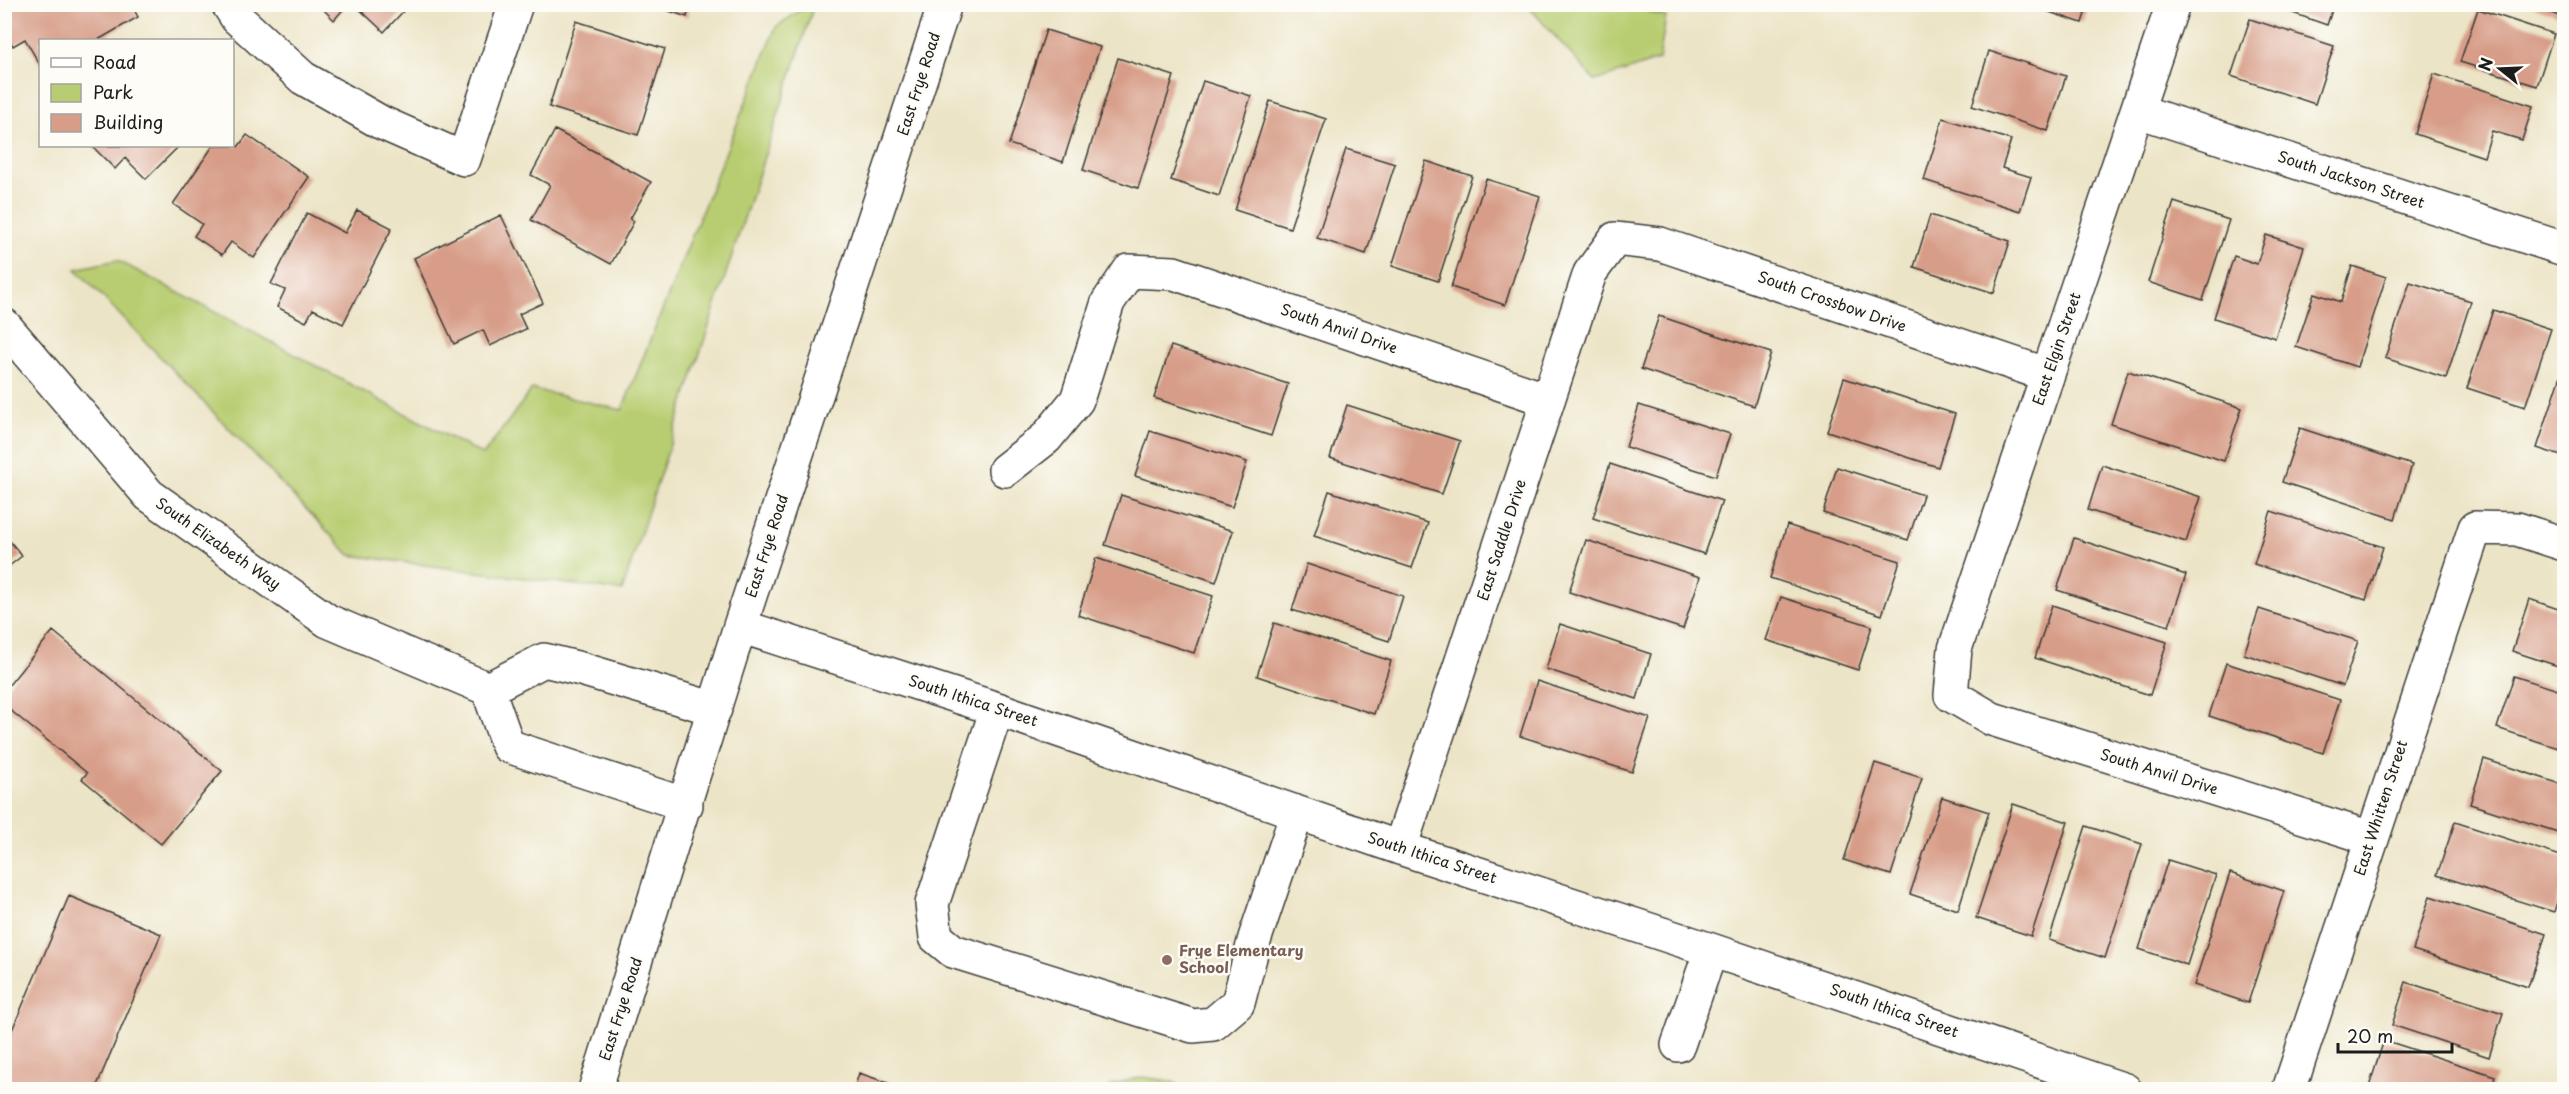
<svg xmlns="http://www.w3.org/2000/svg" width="2569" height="1094" font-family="'Playpen Sans',sans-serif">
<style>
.green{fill:#b8cd71;stroke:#6a7446;stroke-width:1.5}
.building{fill:#d79d88}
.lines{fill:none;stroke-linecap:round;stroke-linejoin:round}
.minor-casing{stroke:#3b3a36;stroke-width:36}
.minor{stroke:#fff;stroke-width:33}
.education-dot{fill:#8d6e63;stroke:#fdfcf7;stroke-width:2}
.labels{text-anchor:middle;stroke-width:5;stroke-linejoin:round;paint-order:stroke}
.street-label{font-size:15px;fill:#1c1c1c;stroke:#fdfcf7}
.education-label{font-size:15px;font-weight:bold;fill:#785e54;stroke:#fdfcf7;text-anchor:start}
</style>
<rect width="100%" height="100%" fill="#fdfcf7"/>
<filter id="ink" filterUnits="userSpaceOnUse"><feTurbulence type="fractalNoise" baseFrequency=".0167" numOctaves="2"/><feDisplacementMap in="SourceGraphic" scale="12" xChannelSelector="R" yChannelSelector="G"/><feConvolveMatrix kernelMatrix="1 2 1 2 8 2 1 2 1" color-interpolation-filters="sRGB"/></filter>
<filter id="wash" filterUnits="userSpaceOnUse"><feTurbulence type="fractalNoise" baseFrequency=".008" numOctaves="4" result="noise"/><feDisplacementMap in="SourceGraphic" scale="24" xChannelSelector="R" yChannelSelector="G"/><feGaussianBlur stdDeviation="1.35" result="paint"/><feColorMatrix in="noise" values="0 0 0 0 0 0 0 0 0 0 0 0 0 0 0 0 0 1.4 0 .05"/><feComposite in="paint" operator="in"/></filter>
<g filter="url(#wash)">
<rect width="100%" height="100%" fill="#ece4c6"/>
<path class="green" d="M 808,5 L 814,5 L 622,591 L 350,555 L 76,269 L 117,260 L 483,455 L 532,389 L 622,410 L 776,27 Z
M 1527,5 L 1628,5 L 1666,17 L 1659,60 L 1595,81 Z
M 1141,1077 L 1170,1081 L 1186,1089 L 1107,1089 L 1112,1085 Z"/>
<g id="blocks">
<path class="building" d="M 4,4 L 131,4 L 138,17 L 98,40 L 40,40 L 40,65 L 25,39 L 13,46 L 4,32 Z
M 318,4 L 348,4 L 334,20 Z
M 354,4 L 410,4 L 384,32 Z
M 648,4 L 690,4 L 687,17 Z
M 2025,4 L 2088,4 L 2082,23 Z
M 2267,4 L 2334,4 L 2327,25 Z
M 2526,4 L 2563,4 L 2559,16 Z
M 2478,9 L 2554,34 L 2537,86 L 2460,62 Z
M 2250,19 L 2334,46 L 2315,104 L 2231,76 Z
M 576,21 L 665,49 L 638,135 L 549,107 Z
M 1046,30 L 1100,47 L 1063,162 L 1009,144 Z
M 1989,51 L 2066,76 L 2048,131 L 1972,106 Z
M 1118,58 L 1174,76 L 1138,188 L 1083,170 Z
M 2434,74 L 2533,106 L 2522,140 L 2492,131 L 2484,157 L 2415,134 Z
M 1203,81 L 1251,96 L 1219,196 L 1171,180 Z
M 1270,101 L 1326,119 L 1290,228 L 1235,210 Z
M 1943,118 L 2011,140 L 2002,168 L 2031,177 L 2020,211 L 1924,180 Z
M 555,130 L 651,182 L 630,219 L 634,221 L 611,264 L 531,220 L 550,185 L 531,175 Z
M 247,135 L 309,177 L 254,258 L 231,242 L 222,255 L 194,236 L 202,224 L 173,204 L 213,146 L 232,146 L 232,143 L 238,147 Z
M 92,146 L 179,146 L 146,179 L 125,158 L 115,169 Z
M 1346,149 L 1395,164 L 1366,254 L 1317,238 Z
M 1426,161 L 1472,176 L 1438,281 L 1392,266 Z
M 1486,179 L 1540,196 L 1505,305 L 1451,287 Z
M 2174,202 L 2229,220 L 2203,300 L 2148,282 Z
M 357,210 L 392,228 L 343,324 L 313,309 L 306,322 L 277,307 L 285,290 L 271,284 L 307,213 L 345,233 Z
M 501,215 L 543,303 L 519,314 L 526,329 L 490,346 L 483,330 L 454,344 L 414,258 Z
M 1930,215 L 2010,241 L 1994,293 L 1914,267 Z
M 2266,235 L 2304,247 L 2275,338 L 2214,318 L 2234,256 L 2257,264 Z
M 2352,266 L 2386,277 L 2357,367 L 2296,347 L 2314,293 L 2341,302 Z
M 2410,282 L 2471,301 L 2446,378 L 2385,358 Z
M 2493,310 L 2551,329 L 2525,407 L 2467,388 Z
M 1659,316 L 1771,353 L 1754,406 L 1641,369 Z
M 1171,346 L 1288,384 L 1271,436 L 1154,398 Z
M 2564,366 L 2564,457 L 2537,448 Z
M 2128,371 L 2242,408 L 2224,461 L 2111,424 Z
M 1844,378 L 1955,414 L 1938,467 L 1827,431 Z
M 1347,405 L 1460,441 L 1442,494 L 1330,458 Z
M 1639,405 L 1730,434 L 1716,476 L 1626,447 Z
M 2300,428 L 2412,465 L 2395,519 L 2282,482 Z
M 1150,431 L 1247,462 L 1232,507 L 1135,476 Z
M 1610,464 L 1722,501 L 1704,554 L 1593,518 Z
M 2102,465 L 2201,497 L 2186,542 L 2088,510 Z
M 1837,467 L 1923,495 L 1908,540 L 1823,513 Z
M 1329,491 L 1428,523 L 1412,568 L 1314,536 Z
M 1121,495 L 1233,531 L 1216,582 L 1105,545 Z
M 2271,511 L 2383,547 L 2366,600 L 2254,564 Z
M 1787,525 L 1900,561 L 1882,615 L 1770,578 Z
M 4,534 L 22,556 L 4,570 Z
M 2074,538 L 2186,575 L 2169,626 L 2057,590 Z
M 1586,540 L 1700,577 L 1683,629 L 1569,592 Z
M 1096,558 L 1213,596 L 1194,653 L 1078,615 Z
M 1307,564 L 1403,596 L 1389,641 L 1292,610 Z
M 1781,597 L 1872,626 L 1858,670 L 1766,640 Z
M 2529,599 L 2564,611 L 2564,668 L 2512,651 Z
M 2052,605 L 2167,642 L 2150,695 L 2035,658 Z
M 2259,609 L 2358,641 L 2343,686 L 2244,654 Z
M 1274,623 L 1391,661 L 1374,714 L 1257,676 Z
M 1560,624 L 1651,654 L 1637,699 L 1546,669 Z
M 53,631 L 222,771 L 161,844 L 82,779 L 87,773 L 4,705 L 4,691 Z
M 2226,663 L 2340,700 L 2323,753 L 2209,716 Z
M 2514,676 L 2564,692 L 2564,750 L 2497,728 Z
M 1537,681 L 1650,718 L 1632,772 L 1520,736 Z
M 2484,759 L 2564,785 L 2564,834 L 2470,804 Z
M 1875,763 L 1922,778 L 1891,875 L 1844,860 Z
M 1942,797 L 1989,812 L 1958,910 L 1910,894 Z
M 2013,804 L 2068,822 L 2031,936 L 1976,918 Z
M 2455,822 L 2564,857 L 2564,880 L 2554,912 L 2437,875 Z
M 2086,826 L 2142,844 L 2105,958 L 2049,940 Z
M 2168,860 L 2216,875 L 2187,965 L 2139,949 Z
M 2230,873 L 2284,891 L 2248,1003 L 2194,985 Z
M 69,896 L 161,934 L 95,1090 L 4,1090 L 4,1049 Z
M 2430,896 L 2546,934 L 2528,987 L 2413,950 Z
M 2406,982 L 2503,1013 L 2489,1057 L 2392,1025 Z
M 2384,1040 L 2495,1076 L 2491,1090 L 2368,1090 Z
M 859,1073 L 891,1084 L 889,1090 L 854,1090 Z"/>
</g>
</g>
<g filter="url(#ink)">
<use href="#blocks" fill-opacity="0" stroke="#3b3a36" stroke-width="1.5"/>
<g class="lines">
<g class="minor-casing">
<path id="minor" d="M 228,4 L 237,18 L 303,78 L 380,122 L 464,159 L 516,4
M 2173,4 L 1955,649 L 1951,695 L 1992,719 L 2371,838
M 2138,111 L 2564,249
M 4,325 L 149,495 L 328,621 L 488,689 L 508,746 L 686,805
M 1005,470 L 1046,438 L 1077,400 L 1108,302 L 1129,271 L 1174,273 L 1548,400
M 740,626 L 997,709 L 1400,848 L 1711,950 L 2125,1090
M 488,689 L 544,660 L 581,669 L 715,709
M 997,709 L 932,904 L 936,937 L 953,951 L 1193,1026 L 1213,1024 L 1238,1003 L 1255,938 L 1297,813
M 1400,848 L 1590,273 L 1615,239 L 1660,244 L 2048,375
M 1678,1045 L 1711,950
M 595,1090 L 740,626 L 945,4
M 2289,1090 L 2475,528 L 2517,529 L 2564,544"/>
</g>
<use href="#minor" class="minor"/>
</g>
</g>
<circle class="education-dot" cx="1167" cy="960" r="6"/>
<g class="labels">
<g class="street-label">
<text transform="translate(919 84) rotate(-72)" y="5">East Frye Road</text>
<text transform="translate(2351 180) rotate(18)" y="5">South Jackson Street</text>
<text transform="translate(1832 302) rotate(19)" y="5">South Crossbow Drive</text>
<text transform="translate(1339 329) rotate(19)" y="5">South Anvil Drive</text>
<text transform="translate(2057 349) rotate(-71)" y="5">East Elgin Street</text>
<text transform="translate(1502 540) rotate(-72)" y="5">East Saddle Drive</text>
<text transform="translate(218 544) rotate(35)" y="5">South Elizabeth Way</text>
<text transform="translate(767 546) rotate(-72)" y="5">East Frye Road</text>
<text transform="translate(973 701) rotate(18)" y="5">South Ithica Street</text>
<text transform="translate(2159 772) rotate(17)" y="5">South Anvil Drive</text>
<text transform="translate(2381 808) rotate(-72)" y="5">East Whitten Street</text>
<text transform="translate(1432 858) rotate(18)" y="5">South Ithica Street</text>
<text transform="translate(621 1009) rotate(-72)" y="5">East Frye Road</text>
<text transform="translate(1894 1011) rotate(19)" y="5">South Ithica Street</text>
</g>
<g class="education-label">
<text x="1179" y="956">Frye Elementary<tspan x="1179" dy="17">School</tspan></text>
</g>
</g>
<rect width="2569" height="1094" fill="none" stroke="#fdfcf7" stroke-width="24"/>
<rect x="39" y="39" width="195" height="108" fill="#fdfcf7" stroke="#a3a29f" stroke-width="1.5"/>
<rect x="51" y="58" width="30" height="9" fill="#ffffff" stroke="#a3a29f" stroke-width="1.5"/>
<text x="93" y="69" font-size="18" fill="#1c1c1c">Road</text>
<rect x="51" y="84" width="30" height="18" fill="#b8cd71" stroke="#a3a29f" stroke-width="1.5"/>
<text x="93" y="99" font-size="18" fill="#1c1c1c">Park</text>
<rect x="51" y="114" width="30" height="18" fill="#d79d88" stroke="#a3a29f" stroke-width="1.5"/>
<text x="93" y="129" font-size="18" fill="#1c1c1c">Building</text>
<g transform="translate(2500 69) rotate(288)" stroke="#fdfcf7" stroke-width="4.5" paint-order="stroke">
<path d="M0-4.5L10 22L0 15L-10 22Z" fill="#1c1c1c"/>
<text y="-9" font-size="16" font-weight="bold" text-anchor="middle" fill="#1c1c1c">N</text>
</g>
<path d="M2338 1043v9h114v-9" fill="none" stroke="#1c1c1c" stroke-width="3"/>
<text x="2347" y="1043" font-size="18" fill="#1c1c1c" stroke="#fdfcf7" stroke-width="4.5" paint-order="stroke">20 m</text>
</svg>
